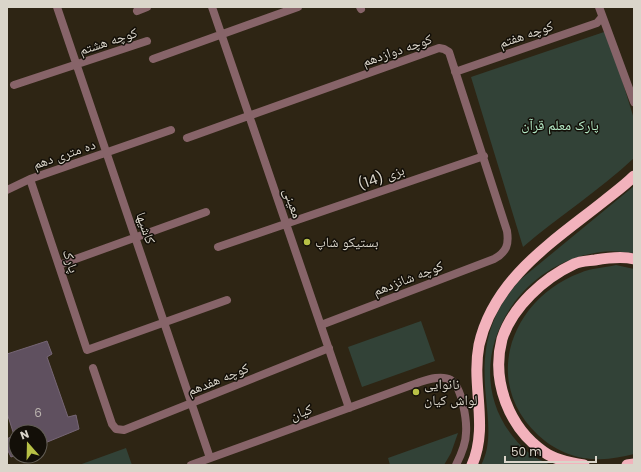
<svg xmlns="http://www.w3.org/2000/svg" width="641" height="472" font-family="Poppins,'Noto Naskh Arabic',sans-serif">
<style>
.green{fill:#324237}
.building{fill:#5f505f;stroke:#766675}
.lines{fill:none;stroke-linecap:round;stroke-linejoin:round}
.minor{stroke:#876469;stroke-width:8}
.trunk{stroke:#f2b2bc;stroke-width:11}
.poi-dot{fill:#b8c146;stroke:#130f08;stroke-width:1.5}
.labels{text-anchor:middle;stroke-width:3;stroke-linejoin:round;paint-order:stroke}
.number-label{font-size:12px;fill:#bbb4af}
.street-label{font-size:14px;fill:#dad5ca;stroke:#130f08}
.park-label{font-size:14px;fill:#b5ebc7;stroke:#130f08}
.poi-label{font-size:14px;fill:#dad5ca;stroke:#130f08;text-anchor:start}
</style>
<rect width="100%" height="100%" fill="#2e2514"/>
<path class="green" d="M 607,31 L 634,119 L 634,158 C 600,190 559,216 523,247 L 471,77 Z
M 634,186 L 634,253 C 623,252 612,250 601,252 C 504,264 448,384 529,453 C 535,458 544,461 550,465 L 481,465 C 492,445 488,420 486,398 C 481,350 488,315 521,279 Z
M 616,265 L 634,269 L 634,454 C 621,457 608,460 595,459 C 574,459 553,449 538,435 C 480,381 512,298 580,273 C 591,268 604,268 616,265 Z
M 421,321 L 435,361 L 362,387 L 348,347 Z
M 458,433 L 451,453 L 444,465 L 390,465 L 388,458 Z
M 126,448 L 132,465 L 79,465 Z"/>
<path class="building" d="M 47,341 L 52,354 L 47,357 L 68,417 L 76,415 L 79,429 L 40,445 L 40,432 L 16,432 L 16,455 L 11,457 L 7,449 L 7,439 L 14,435 L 7,413 L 7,354 Z"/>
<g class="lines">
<path class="minor" d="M 57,7 L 210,458
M 212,7 L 349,408
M 360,7 L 361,9
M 599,7 L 634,102
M 137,11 L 147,7
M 153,59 L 298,7
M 455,72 L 597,23 L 602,17
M 14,85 L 147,41
M 187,138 L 439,48 L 444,49 L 449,52 L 507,231 C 509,244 507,252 494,259 L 321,325
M 30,179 L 87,350 L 227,300
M 7,190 L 30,179 L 171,130
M 218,247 L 484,156
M 59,265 L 206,212
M 93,368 L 112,424 L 116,429 L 124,430 L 329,348
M 191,465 L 420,382 C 429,379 442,375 451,380 C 462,387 467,421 466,433 C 466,444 461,455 456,465"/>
<path class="trunk" d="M 472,465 C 489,426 471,386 479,345 C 494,278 554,241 604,201 C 614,193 625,185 634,176
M 584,465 C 571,463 555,460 544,452 C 509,428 491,381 502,339 C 512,307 544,278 574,264 C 580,261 588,261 595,260 C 607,258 622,256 634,259
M 627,465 L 634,464"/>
</g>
<g class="poi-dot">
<circle cx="307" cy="242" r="4"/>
<circle cx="416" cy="392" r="4"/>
</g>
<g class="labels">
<g class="number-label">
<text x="38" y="417">6</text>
</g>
<g class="street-label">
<text transform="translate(526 34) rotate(-19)" y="5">کوچه هفتم</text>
<text transform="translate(108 41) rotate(-18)" y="5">کوچه هشتم</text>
<text transform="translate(397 50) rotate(-19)" y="5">کوچه دوازدهم</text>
<text transform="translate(64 154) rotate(-19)" y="5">ده متری دهم</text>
<text transform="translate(381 177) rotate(-19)" y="5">بزی (14)</text>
<text transform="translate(293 203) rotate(71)" y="5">معینی</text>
<text transform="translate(146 228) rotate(71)" y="5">کاشیها</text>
<text transform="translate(71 261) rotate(72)" y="5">پارک</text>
<text transform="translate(408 278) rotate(-21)" y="5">کوچه شانزدهم</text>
<text transform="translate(218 379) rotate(-22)" y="5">کوچه هفدهم</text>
<text transform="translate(301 412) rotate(-20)" y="5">کیان</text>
</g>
<g class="park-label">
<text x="560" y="130">پارک معلم قرآن</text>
</g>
<g class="poi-label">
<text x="315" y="247">بستیکو شاپ</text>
<text x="424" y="389">نانوایی<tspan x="424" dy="16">لواش کیان</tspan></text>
</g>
</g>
<rect width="641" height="472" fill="none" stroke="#dad5ca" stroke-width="16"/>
<g transform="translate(28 444) rotate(340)"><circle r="19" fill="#130f08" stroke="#635e56"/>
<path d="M0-3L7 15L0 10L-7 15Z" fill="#b8c146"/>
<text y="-6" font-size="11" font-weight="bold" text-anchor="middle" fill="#dad5ca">N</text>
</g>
<path d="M505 456v6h91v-6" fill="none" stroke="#dad5ca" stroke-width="2"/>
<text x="511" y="456" font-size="12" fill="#dad5ca" stroke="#130f08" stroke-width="3" paint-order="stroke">50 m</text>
</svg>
